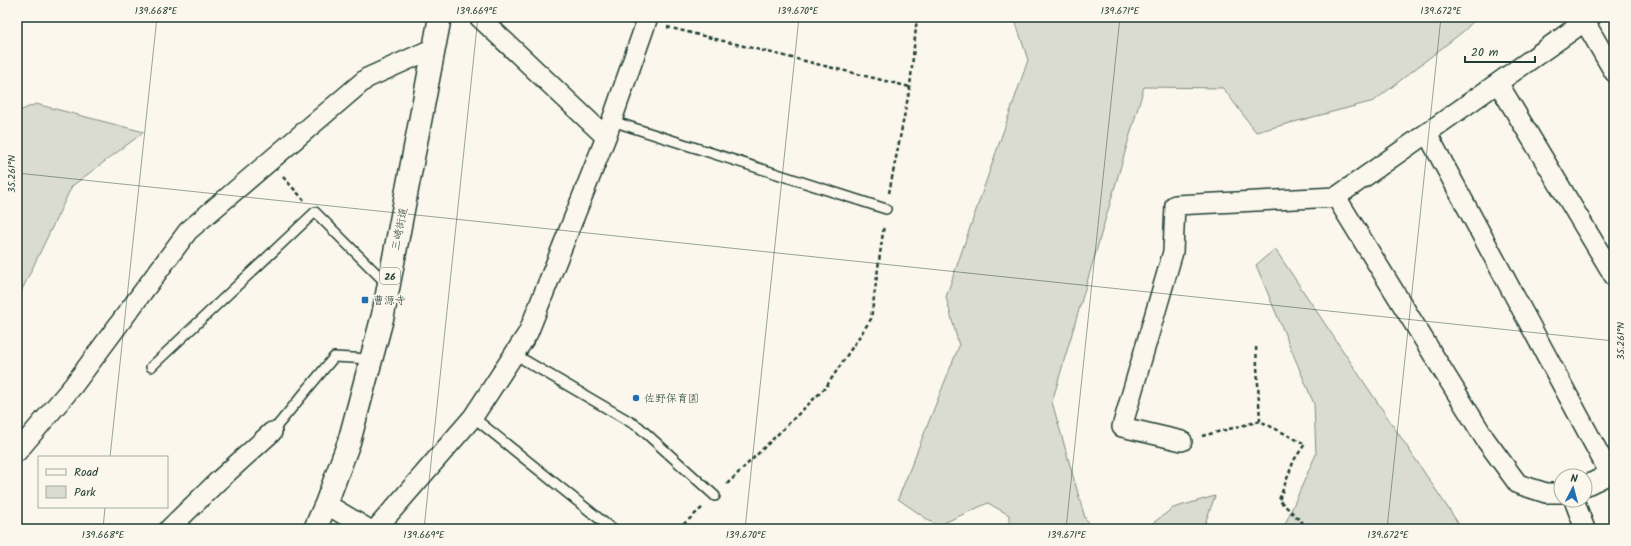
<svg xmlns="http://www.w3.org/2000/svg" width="1631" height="546" font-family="Kalam,'Klee One',sans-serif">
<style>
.green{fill:#dbdcd1;stroke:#7d8c82}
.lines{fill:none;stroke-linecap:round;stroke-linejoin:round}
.lane-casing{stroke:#1f3d34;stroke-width:12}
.street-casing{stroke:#1f3d34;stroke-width:22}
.primary-casing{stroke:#1f3d34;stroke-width:25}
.path{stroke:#1f3d34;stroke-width:2.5;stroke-dasharray:4 3;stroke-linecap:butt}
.lane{stroke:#fbf7ec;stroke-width:9}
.street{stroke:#fbf7ec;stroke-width:19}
.primary{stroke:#fbf7ec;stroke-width:22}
.ticks{fill:none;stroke:#1f3d34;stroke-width:1;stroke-opacity:0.45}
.poi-dot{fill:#1f6fb2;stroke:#fbf7ec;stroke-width:1.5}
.labels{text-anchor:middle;stroke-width:3.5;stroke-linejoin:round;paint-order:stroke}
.shield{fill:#fbf7ec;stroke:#61756b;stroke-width:1}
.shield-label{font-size:10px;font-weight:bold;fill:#1f3d34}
.street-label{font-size:11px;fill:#1f3d34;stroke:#fbf7ec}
.poi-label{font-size:11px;fill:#1f3d34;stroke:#fbf7ec;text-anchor:start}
.neatline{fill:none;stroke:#1f3d34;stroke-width:1.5}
.ticks-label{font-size:10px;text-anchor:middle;fill:#1f3d34}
</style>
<rect width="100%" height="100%" fill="#fbf7ec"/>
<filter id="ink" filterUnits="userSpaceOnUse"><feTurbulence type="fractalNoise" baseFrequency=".025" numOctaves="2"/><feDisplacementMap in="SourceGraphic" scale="8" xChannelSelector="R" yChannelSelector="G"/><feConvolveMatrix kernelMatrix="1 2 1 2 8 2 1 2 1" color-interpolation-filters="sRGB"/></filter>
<g filter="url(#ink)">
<path class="green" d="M 1014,17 L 1477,17 L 1465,30 L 1374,101 L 1256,132 L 1223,88 L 1144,87 L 1052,402 L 1085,518 L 1095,529 L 1009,529 L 1009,515 L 988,503 L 937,526 L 898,499 L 959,346 L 946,297 L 1028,60 Z
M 36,104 L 144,132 L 72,186 L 17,300 L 17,112 Z
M 1275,249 L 1462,529 L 1283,529 L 1316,454 L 1314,404 L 1256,265 Z
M 1215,496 L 1203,529 L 1145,529 L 1173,508 Z"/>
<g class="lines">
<g class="lane-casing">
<path id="lane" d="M 612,121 L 886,209
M 514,354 L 639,427 L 715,496
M 151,367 L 315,212 L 388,285
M 473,417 L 612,529
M 272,432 L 334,357 L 370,359"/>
</g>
<g class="street-casing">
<path id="street" d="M 479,17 L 606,137
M 1585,22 L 1614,72
M 1498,83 L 1614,276
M 1427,133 L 1610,474
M 1336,197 L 1485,439 L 1518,484 L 1546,493 L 1561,493
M 1182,441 L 1122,427 L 1173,252 L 1175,205 L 1336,197 L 1591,17
M 17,452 L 73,386 L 188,231 L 367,78 L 434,48
M 1585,486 L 1614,472
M 1574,500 L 1585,529
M 326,504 L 368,529
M 169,529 L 217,482 L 272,432
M 376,529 L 473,417 L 528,333 L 606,137 L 648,17"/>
</g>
<g class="primary-casing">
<path id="primary" d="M 315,529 L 326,504 L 349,442 L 383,315 L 440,17"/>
</g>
<path class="path" d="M 667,27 L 910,87
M 283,177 L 304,200
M 889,193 L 910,87 L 917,17
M 1256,347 L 1260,421 L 1305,444 L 1294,460 L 1279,500 L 1309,529
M 1202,436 L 1260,421
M 727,484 L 826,387 L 871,319 L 884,225
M 678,529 L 703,507"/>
<use href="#lane" class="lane"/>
<use href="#street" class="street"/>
<use href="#primary" class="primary"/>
</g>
</g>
<path class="ticks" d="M 17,173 L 1614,341M 110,457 L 157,17M 103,529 L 105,507M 424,529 L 478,17M 745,529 L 799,17M 1066,529 L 1120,17M 1387,529 L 1441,17"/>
<g class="poi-dot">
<rect x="361" y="296" width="8" height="8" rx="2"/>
<circle cx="636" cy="398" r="4"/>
</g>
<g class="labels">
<rect class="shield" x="380" y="268" width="20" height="16" rx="3"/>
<g class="shield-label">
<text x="390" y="280">26</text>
</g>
<g class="street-label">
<text transform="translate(399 229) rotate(-79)" y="4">三崎街道</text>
</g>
<g class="poi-label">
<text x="373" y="304">曹源寺</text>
<text x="644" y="402">佐野保育園</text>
</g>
</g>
<rect width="1631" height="546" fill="none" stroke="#fbf7ec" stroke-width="44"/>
<rect x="38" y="456" width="130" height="52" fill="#fbf7ec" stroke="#a3ada2"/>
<rect x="46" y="469" width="20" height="6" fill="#fbf7ec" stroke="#a3ada2"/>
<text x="74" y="476" font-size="12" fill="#1f3d34">Road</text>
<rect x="46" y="486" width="20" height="12" fill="#dbdcd1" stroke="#a3ada2"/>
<text x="74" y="496" font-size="12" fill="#1f3d34">Park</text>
<g transform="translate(1573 488) rotate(6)"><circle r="19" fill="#fbf7ec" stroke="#a3ada2"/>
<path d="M0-3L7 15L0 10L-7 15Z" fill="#1f6fb2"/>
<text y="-6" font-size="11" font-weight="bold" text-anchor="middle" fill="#1f3d34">N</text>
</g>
<path d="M1465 56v6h70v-6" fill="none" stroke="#1f3d34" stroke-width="2"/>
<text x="1471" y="56" font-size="12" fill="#1f3d34" stroke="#fbf7ec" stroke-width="3" paint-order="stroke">20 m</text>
<rect x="22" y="22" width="1587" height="502" class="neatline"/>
<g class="ticks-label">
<text x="156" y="14">139.668°E</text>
<text x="477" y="14">139.669°E</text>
<text x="798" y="14">139.670°E</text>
<text x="1120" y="14">139.671°E</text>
<text x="1441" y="14">139.672°E</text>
<text transform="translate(11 174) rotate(-90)" y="4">35.261°N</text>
<text transform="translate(1620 341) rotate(-90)" y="4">35.261°N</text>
<text x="103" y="538">139.668°E</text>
<text x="424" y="538">139.669°E</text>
<text x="746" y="538">139.670°E</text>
<text x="1067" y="538">139.671°E</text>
<text x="1388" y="538">139.672°E</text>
</g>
</svg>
